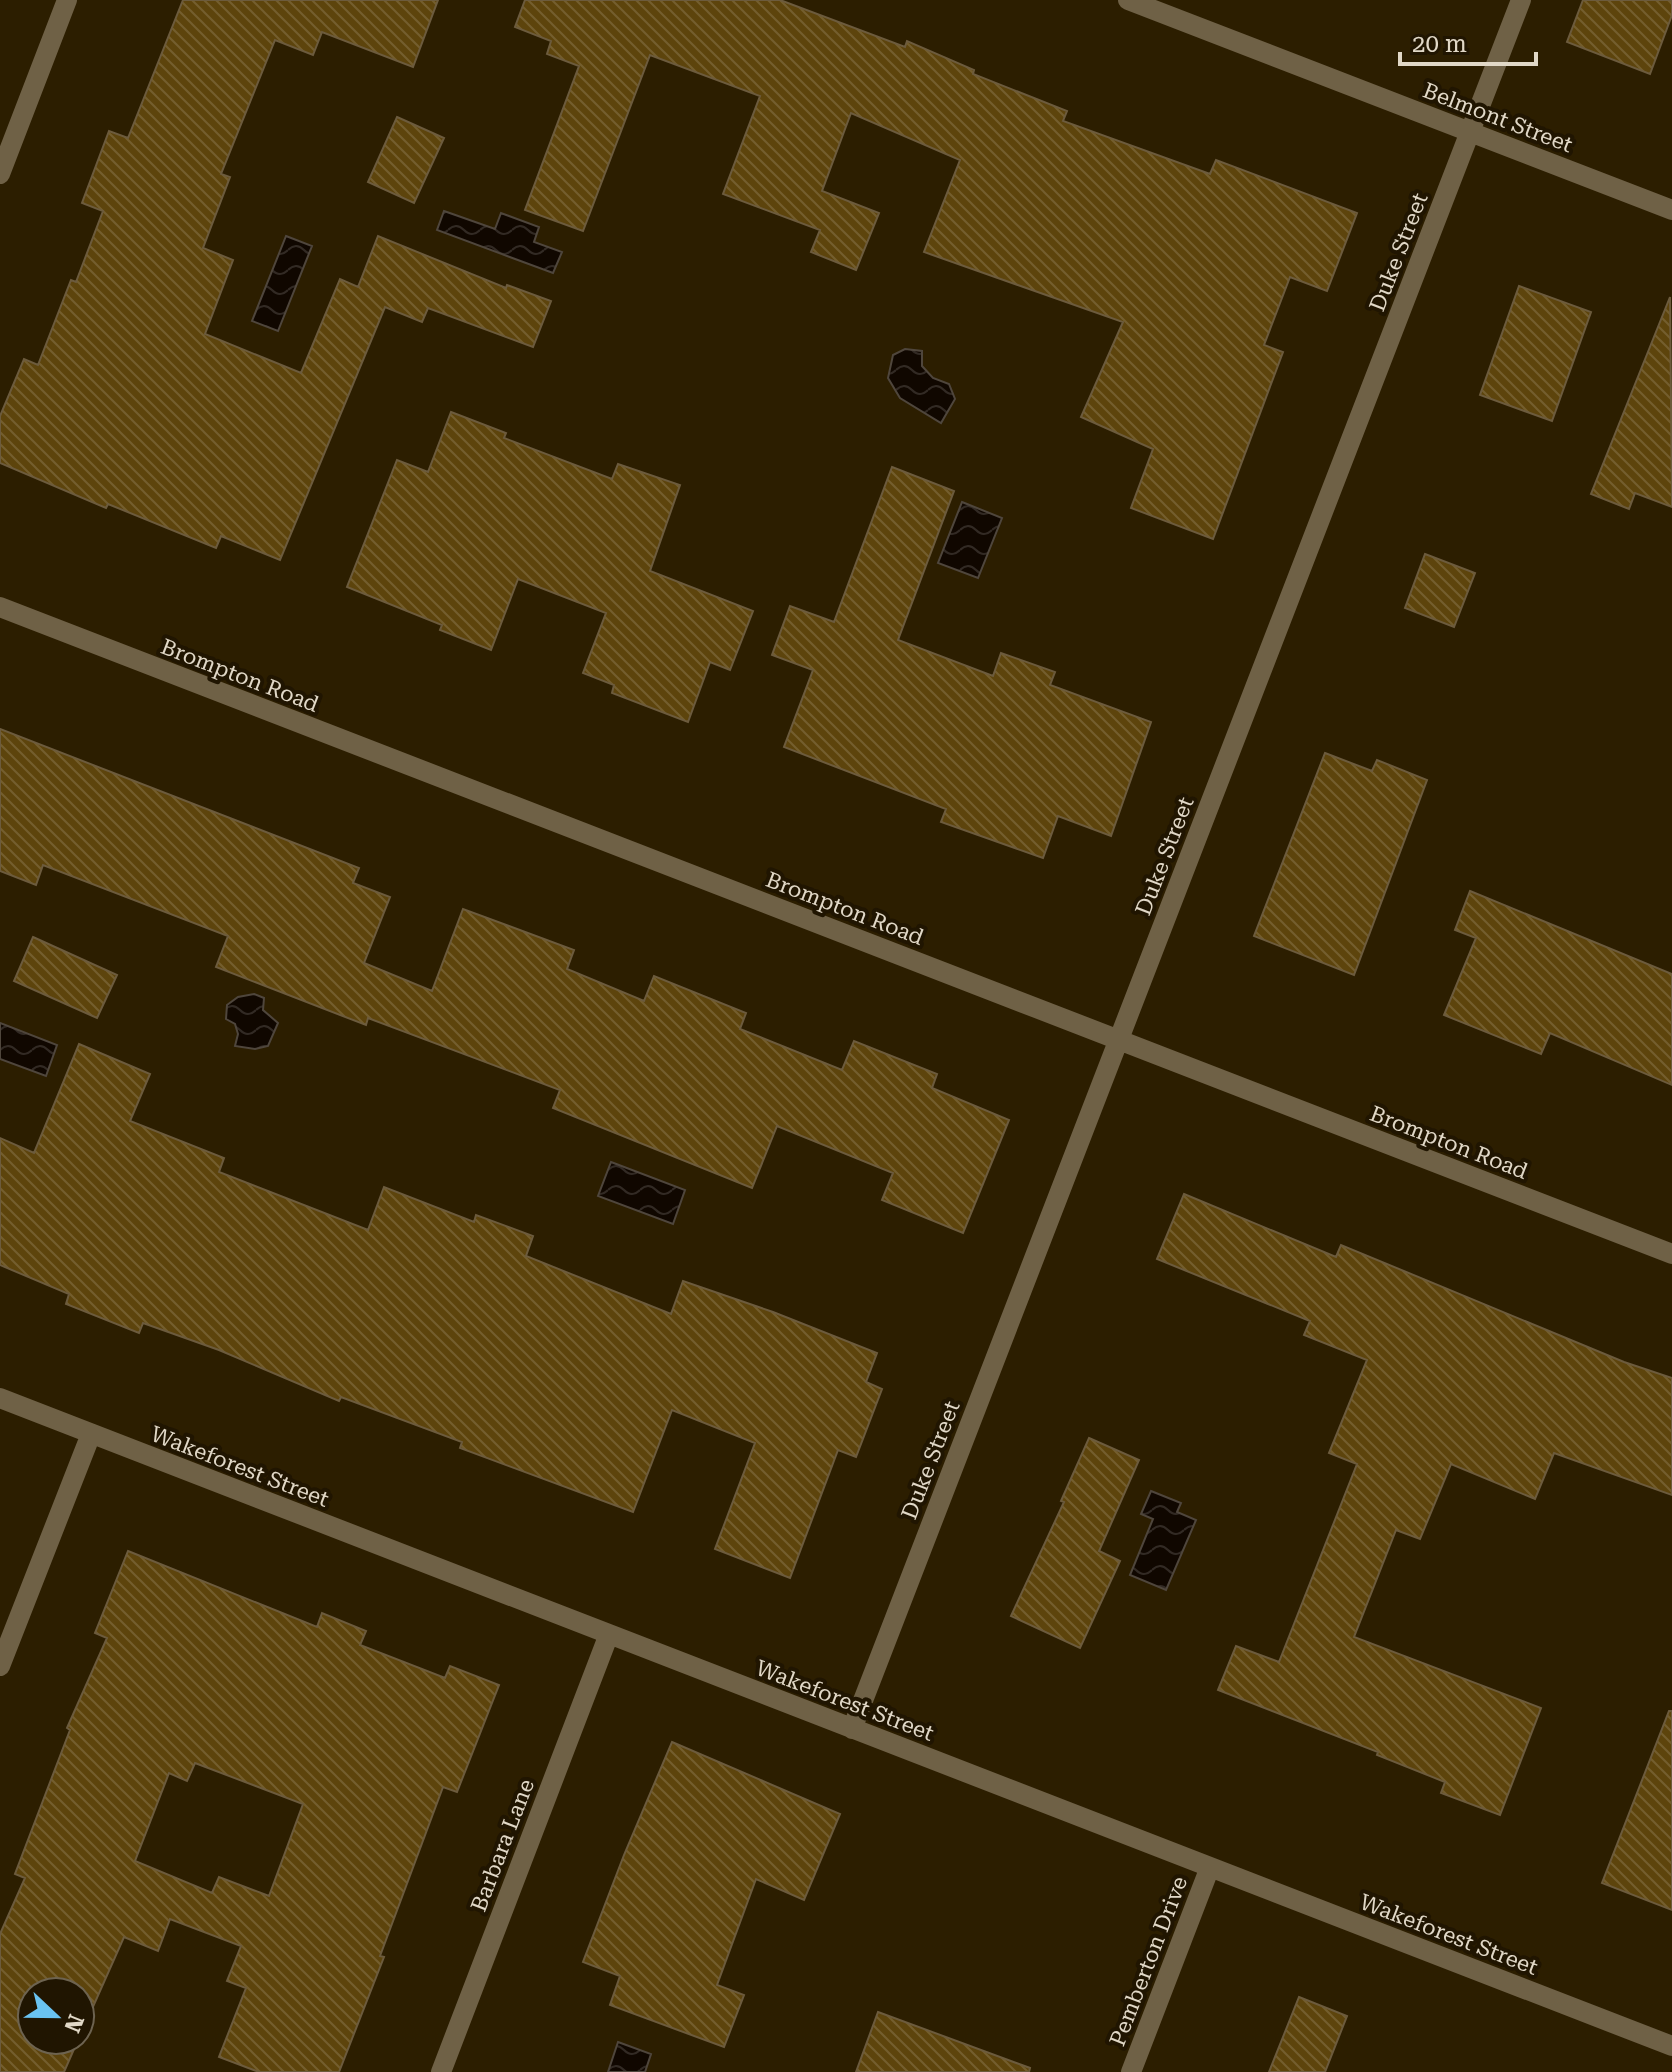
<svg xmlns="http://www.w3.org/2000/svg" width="1672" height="2072" font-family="'Roboto Serif',serif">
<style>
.water{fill:url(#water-waves);stroke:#4f463c;stroke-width:2}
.building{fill:url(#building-back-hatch);stroke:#6c5b3d;stroke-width:2;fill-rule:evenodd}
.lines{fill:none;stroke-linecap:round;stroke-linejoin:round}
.minor{stroke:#6f6146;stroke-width:20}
.labels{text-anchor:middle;stroke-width:8;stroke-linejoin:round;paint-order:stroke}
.street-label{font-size:22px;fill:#e1d8c7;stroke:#201501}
</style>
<defs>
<pattern id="water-waves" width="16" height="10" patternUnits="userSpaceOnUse" patternTransform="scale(2)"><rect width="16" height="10" fill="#100700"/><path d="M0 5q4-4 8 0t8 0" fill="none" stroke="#322a24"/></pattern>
<pattern id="building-back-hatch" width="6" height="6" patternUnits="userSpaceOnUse" patternTransform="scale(2)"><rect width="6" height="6" fill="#5d440c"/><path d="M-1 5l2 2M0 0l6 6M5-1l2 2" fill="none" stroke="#745e2e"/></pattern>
</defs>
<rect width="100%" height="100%" fill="#2c1e00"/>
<path class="water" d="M 444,211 L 495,229 L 501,213 L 539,227 L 534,242 L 562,252 L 553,273 L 437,230 Z
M 286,236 L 312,246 L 278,331 L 252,321 Z
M 905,349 L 922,351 L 922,366 L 933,378 L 949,384 L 955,399 L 941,423 L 900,398 L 888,378 L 893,355 Z
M 962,502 L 1002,518 L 978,578 L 938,563 Z
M 254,994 L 264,998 L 263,1010 L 278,1023 L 268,1046 L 255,1049 L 235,1046 L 238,1034 L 235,1024 L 226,1019 L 227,1005 L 238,997 Z
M 0,1023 L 57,1045 L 46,1076 L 0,1059 Z
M 611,1162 L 685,1190 L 673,1224 L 598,1196 Z
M 1151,1491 L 1181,1503 L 1177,1512 L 1196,1520 L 1166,1590 L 1130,1575 L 1153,1519 L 1141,1514 Z
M 618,2042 L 651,2054 L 645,2072 L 608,2072 Z"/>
<path class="building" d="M 183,0 L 438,0 L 413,67 L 322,32 L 313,55 L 275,40 L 221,174 L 230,177 L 203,248 L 233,260 L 205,334 L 301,373 L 340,279 L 358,287 L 378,236 L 506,288 L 507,285 L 551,301 L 533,347 L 428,308 L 422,322 L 385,307 L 280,560 L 221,536 L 216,548 L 108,504 L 106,508 L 0,463 L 0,416 L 24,359 L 38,365 L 71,280 L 76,282 L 103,211 L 82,203 L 109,131 L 128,138 Z
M 525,0 L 780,0 L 905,47 L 907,41 L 974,70 L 973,74 L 1067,111 L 1063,121 L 1210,174 L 1216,160 L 1357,213 L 1327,291 L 1290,277 L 1264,345 L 1283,352 L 1213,539 L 1131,508 L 1153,449 L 1081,417 L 1123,322 L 924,252 L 960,160 L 851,113 L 822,191 L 879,213 L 856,270 L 811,252 L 820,230 L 723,194 L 760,96 L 650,55 L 583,231 L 525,210 L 579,66 L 547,54 L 551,41 L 515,27 Z
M 1583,0 L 1672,0 L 1672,15 L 1650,74 L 1567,42 Z
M 397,117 L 444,138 L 414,203 L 368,182 Z
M 1519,286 L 1591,312 L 1552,421 L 1480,395 Z
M 1670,297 L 1672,507 L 1635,493 L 1629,509 L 1591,494 Z
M 451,412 L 506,433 L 504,438 L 612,479 L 618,464 L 680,485 L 650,571 L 753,611 L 730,670 L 710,662 L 688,722 L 612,693 L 614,685 L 583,673 L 606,613 L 518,579 L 491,650 L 440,630 L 442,625 L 347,587 L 397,460 L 428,472 Z
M 892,467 L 954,491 L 898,640 L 993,676 L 1001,653 L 1055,672 L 1050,685 L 1151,722 L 1111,836 L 1058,816 L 1043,858 L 941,822 L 946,809 L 784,747 L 813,670 L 772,655 L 790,606 L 834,622 Z
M 1425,554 L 1475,573 L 1454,627 L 1405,608 Z
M 0,729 L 359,868 L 353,883 L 390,897 L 364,963 L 432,991 L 463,909 L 574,950 L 567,969 L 644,1001 L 654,976 L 746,1013 L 740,1029 L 842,1070 L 854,1041 L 937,1074 L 932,1088 L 1009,1120 L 963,1233 L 882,1200 L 893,1173 L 777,1126 L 752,1188 L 553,1108 L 560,1090 L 368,1018 L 366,1025 L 216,967 L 228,936 L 43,865 L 36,885 L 0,871 Z
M 1325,753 L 1372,771 L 1377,760 L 1427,780 L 1354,975 L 1254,936 Z
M 1470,891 L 1672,974 L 1672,1085 L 1550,1033 L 1541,1054 L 1444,1015 L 1476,938 L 1455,930 Z
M 33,937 L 117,975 L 97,1018 L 14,981 Z
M 79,1044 L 150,1074 L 130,1121 L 224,1158 L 219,1172 L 368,1230 L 384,1187 L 474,1222 L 476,1215 L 533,1236 L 526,1256 L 671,1314 L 683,1281 L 773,1312 L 877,1353 L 866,1382 L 882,1389 L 856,1457 L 838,1450 L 790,1578 L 715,1549 L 755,1443 L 672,1410 L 633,1512 L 460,1448 L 462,1442 L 341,1397 L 339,1401 L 219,1350 L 143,1323 L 139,1333 L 66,1304 L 69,1294 L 0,1265 L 0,1138 L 34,1153 Z
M 1184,1194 L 1336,1257 L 1341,1245 L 1624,1362 L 1672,1378 L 1672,1495 L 1554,1453 L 1535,1499 L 1451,1464 L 1420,1539 L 1396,1530 L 1354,1637 L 1541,1708 L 1500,1815 L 1441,1793 L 1445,1782 L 1377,1755 L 1378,1752 L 1218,1690 L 1236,1646 L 1279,1662 L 1357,1464 L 1329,1453 L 1367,1360 L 1304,1335 L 1310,1321 L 1157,1259 Z
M 1089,1438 L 1139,1460 L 1099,1551 L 1120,1561 L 1080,1648 L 1011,1616 L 1064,1502 L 1061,1501 Z
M 128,1551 L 317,1627 L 322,1613 L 366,1631 L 360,1645 L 445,1678 L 450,1666 L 499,1685 L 457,1792 L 443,1787 L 380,1956 L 384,1957 L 339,2072 L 259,2072 L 219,2057 L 246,1988 L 227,1981 L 241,1946 L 170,1919 L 158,1951 L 124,1937 L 80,2036 L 80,1992 L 32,1992 L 32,2040 L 78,2040 L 64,2072 L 0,2072 L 0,1934 L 25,1878 L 15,1874 L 70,1730 L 67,1728 L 107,1638 L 95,1633 ZM 195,1763 L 303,1804 L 269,1896 L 219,1877 L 212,1893 L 135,1861 L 169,1773 L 187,1781 Z
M 1669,1711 L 1672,1711 L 1672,1910 L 1602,1883 Z
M 672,1742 L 840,1814 L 804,1900 L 756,1879 L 717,1985 L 744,1995 L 724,2047 L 610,2005 L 620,1976 L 583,1962 L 624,1855 Z
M 1299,1997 L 1347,2016 L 1325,2072 L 1269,2072 Z
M 878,2012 L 1030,2068 L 1029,2072 L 856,2072 Z"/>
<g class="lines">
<path class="minor" d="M 1128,0 L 1672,210
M 0,174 L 67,0
M 0,607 L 1672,1254
M 0,1398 L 1672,2046
M 0,1666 L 91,1434
M 852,1729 L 1521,0
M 441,2072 L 609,1634
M 1131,2072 L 1210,1867"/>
</g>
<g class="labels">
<g class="street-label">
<text transform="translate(1498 117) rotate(21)" y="8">Belmont Street</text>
<text transform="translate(1398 252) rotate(-69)" y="8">Duke Street</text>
<text transform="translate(240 675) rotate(21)" y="8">Brompton Road</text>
<text transform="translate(1164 856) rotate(-69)" y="8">Duke Street</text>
<text transform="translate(845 908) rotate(21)" y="8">Brompton Road</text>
<text transform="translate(1449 1142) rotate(21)" y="8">Brompton Road</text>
<text transform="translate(930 1460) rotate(-69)" y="8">Duke Street</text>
<text transform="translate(240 1466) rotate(21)" y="8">Wakeforest Street</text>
<text transform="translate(845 1700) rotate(21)" y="8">Wakeforest Street</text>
<text transform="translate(502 1845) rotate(-69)" y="8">Barbara Lane</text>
<text transform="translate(1449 1934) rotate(21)" y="8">Wakeforest Street</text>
<text transform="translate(1148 1961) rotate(-69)" y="8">Pemberton Drive</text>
</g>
</g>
<g transform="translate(56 2016) rotate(112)"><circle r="38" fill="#201501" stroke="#6d6350" stroke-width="2"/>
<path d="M0-6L14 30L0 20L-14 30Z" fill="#6ac3f1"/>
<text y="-12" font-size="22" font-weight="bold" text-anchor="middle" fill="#e1d8c7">N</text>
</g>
<path d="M1400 52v12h136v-12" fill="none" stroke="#e1d8c7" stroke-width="4"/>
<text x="1412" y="52" font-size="24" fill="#e1d8c7" stroke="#201501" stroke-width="6" paint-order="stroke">20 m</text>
</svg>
